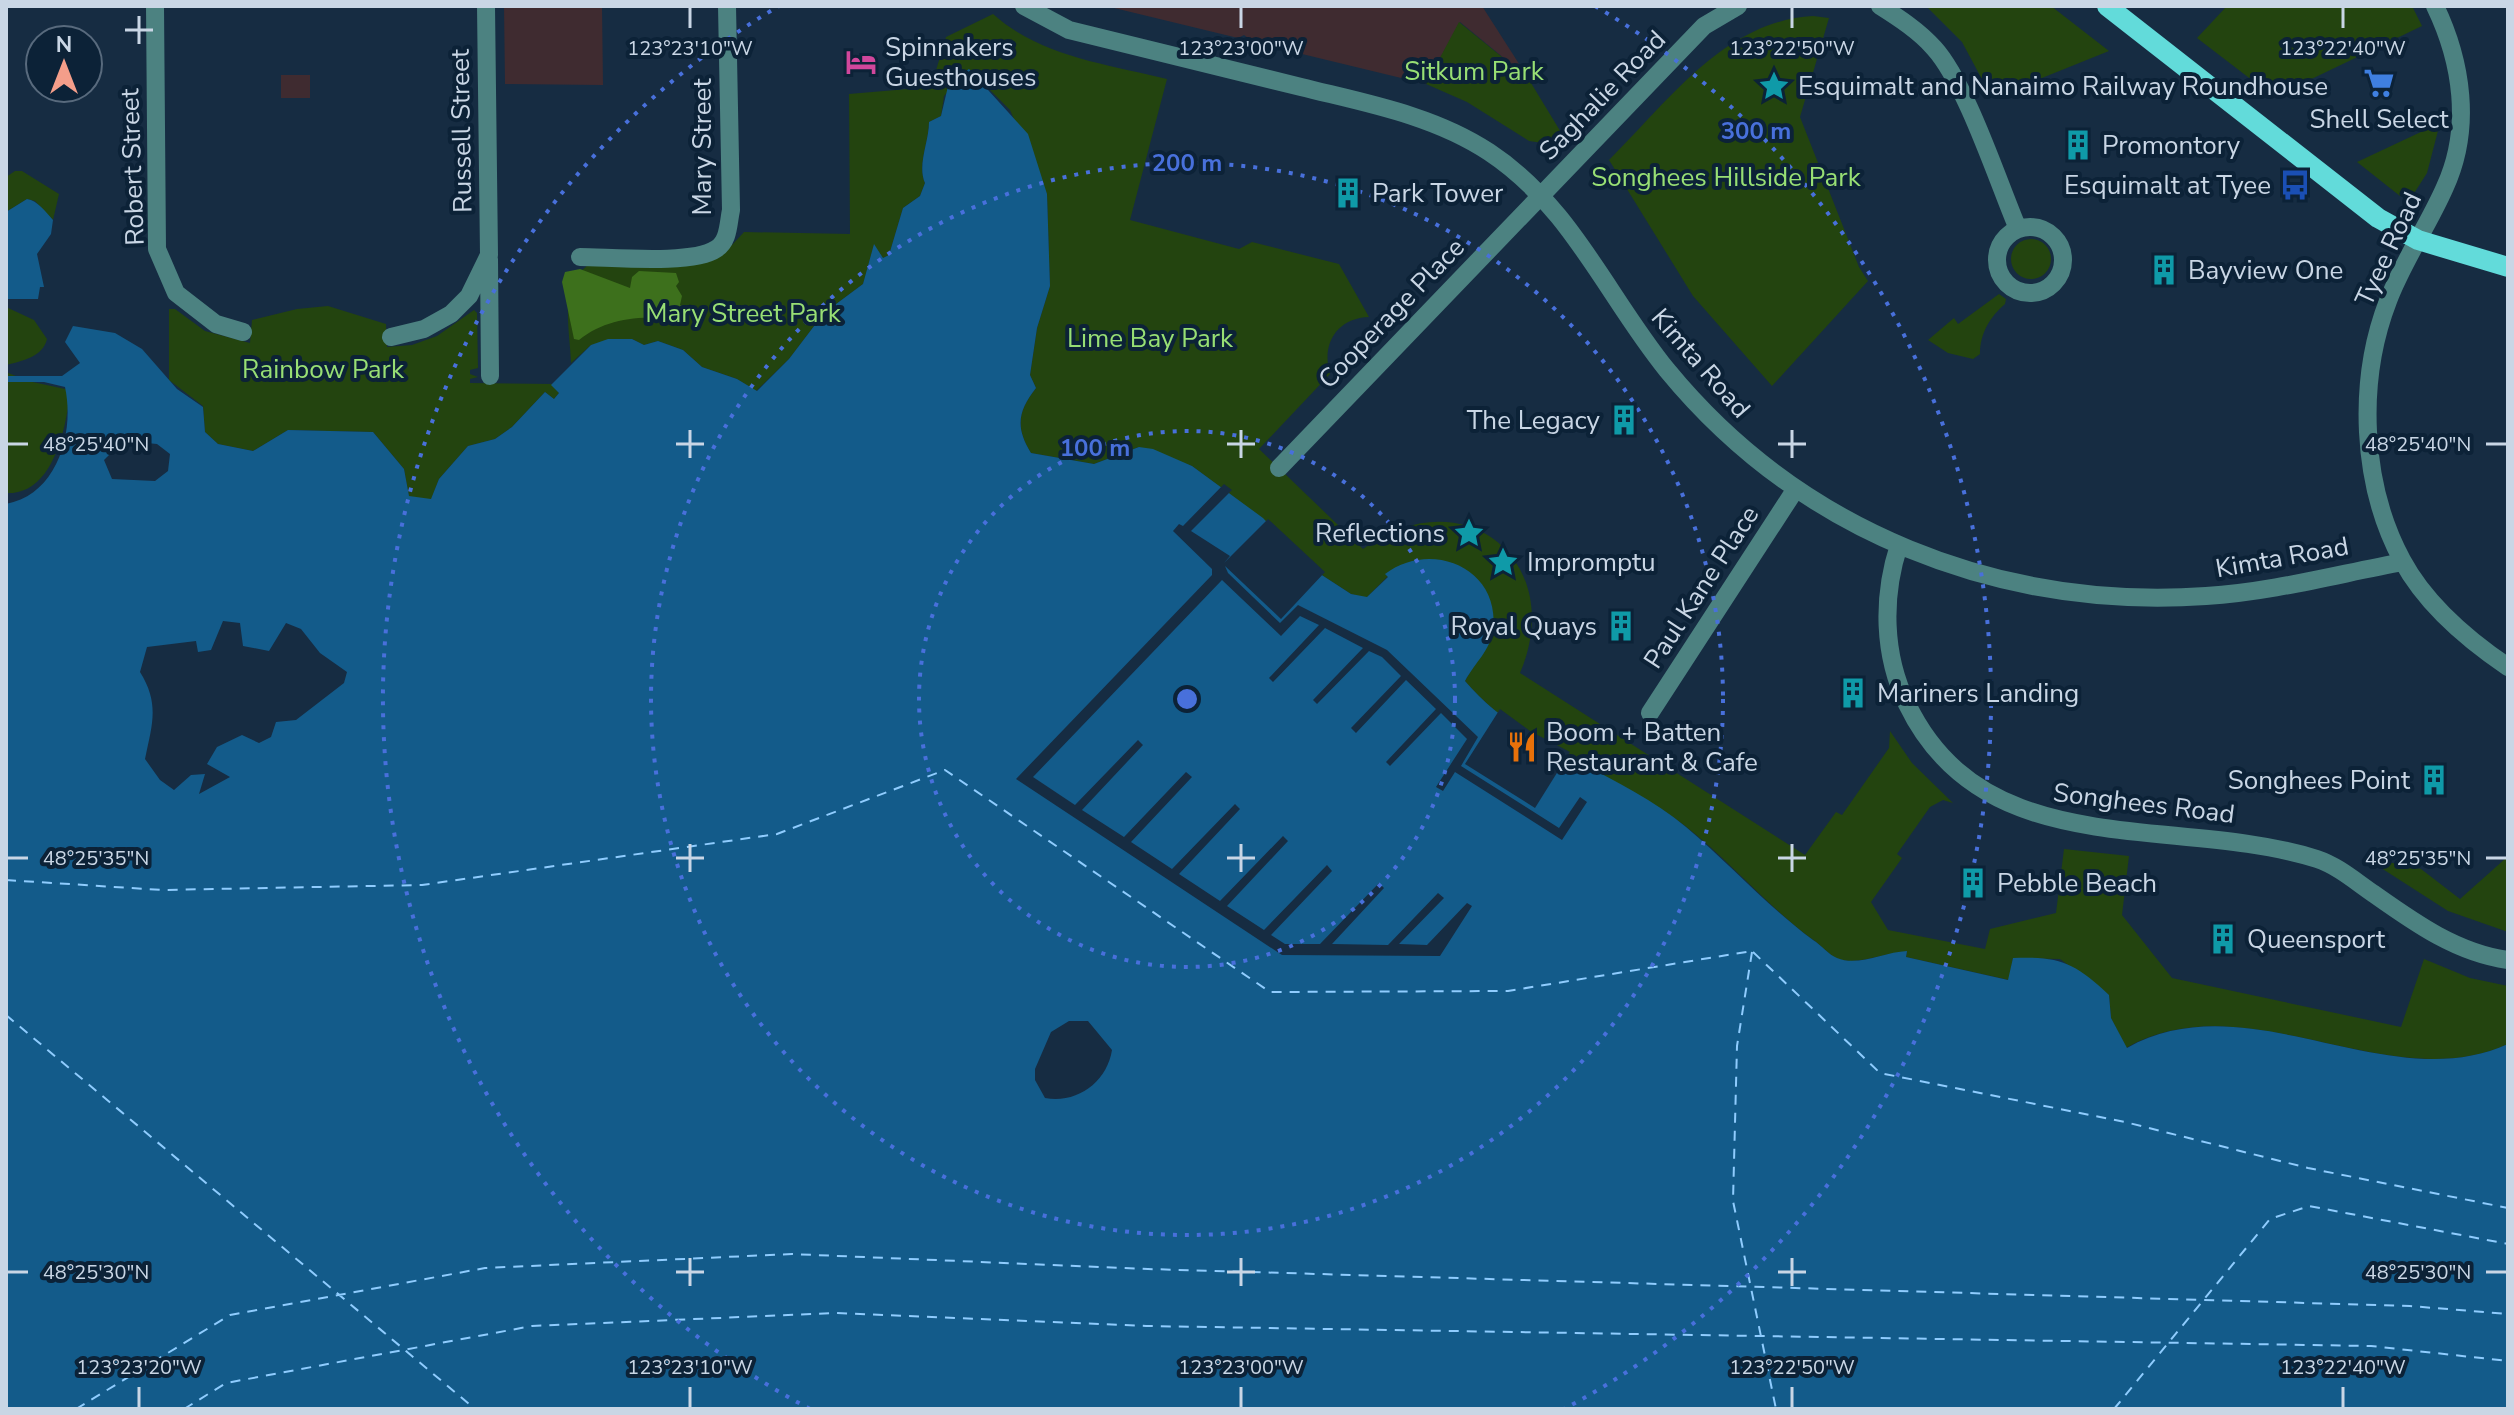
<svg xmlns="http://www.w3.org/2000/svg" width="2514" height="1415" font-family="'Nunito Sans',sans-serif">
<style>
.industrial{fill:#3f2b30}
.green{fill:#23440f}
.forest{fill:#3d701c}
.water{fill:#135b8a;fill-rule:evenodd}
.pier{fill:#162c42}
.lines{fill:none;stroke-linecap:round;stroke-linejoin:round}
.ferry{stroke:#8fccfe;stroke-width:2;stroke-dasharray:10 8;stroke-linecap:butt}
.minor{stroke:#4c8281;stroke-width:18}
.major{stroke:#62dbda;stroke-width:20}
.ticks{fill:none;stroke:#c9d6e5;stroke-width:3}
.ring{fill:none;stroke:#4870db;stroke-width:4;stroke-dasharray:4 8}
.labels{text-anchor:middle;stroke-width:8;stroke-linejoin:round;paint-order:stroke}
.poi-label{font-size:26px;fill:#c9d6e5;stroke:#0c2237;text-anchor:start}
.park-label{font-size:26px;fill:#98df74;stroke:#0c2237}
.street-label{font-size:26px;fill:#c9d6e5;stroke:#0c2237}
.ticks-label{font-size:20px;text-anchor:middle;fill:#c9d6e5;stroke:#0c2237;stroke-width:8;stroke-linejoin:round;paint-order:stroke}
.centre{fill:#4870db;stroke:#0c2237;stroke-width:4}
.ring-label{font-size:24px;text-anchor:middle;font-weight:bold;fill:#4870db;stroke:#0c2237;stroke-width:8;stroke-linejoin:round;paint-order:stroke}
</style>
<rect width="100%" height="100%" fill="#162c42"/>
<path class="industrial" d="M 504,6 L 602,6 L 603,85 L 505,84 Z
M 1106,6 L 1482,6 L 1528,78 L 1460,22 L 1426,84 L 1253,42 L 1244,35 L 1238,38 Z
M 281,75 L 310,75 L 310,98 L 281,98 Z"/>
<path class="green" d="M 1926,6 L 2051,6 L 2109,51 L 1992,98 L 1962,42 Z
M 2227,6 L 2412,6 L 2422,26 L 2274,97 L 2197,38 Z
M 993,14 C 1041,57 1107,64 1167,79 L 1130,220 L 1239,249 L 1252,242 L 1339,264 L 1369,317 C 1337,318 1321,344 1330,374 L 1259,449 L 1363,549 C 1462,476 1568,560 1520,673 L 1805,855 L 1836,812 L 1842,815 L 1889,748 L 1890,731 L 1912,763 L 1953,803 L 1943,800 L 1930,807 L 1897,854 L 1902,858 L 1871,902 L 1888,930 L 1985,949 L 1990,929 L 2056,913 L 2064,849 L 2129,856 L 2122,915 L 2172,978 L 2401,1027 L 2424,959 L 2470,978 L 2508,986 L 2508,1044 C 2389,1099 2246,980 2126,1048 L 2111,1018 L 2109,995 L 2060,959 L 2013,958 L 2009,980 L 1906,957 L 1907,952 C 1884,952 1856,967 1836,958 C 1828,954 1820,944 1812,939 C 1766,905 1729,860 1684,825 C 1615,772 1522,749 1465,681 L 1482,651 L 1485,653 L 1388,576 L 1366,598 L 1351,594 L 1311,568 L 1262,518 L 1192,466 L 1139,447 L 1094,464 L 1031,453 C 1015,427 1018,411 1036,388 L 1030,375 L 1037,328 L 1050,286 L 1047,194 L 1010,110 L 969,69 L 944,96 L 941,116 L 929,122 C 929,142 917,165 925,183 L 920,196 L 903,208 L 889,255 L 883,258 L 874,245 L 863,284 L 824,313 L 789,359 L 756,391 L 737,379 L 702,367 L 683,350 L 658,341 L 644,345 L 632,339 L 591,345 L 571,363 C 570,330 558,283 590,264 L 732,245 L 744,232 L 850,234 L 849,94 L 931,87 L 946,37 Z
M 1813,16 L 1829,18 L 1800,117 L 1859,267 L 1868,281 L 1772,386 L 1693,296 L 1609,160 C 1668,102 1724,21 1813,16 Z
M 1459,22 L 1528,78 L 1562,134 L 1543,143 L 1529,141 L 1467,102 L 1426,84 Z
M 2440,123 L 2427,173 L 2413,195 L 2400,196 L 2357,162 Z
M 15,171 L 22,171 L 59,194 L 53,220 L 35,201 L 27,199 L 6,212 L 6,177 Z
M2011 259a20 20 0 1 1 40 0a20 20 0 1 1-40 0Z
M 1999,294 L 2006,299 L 2005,304 C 1990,317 1980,333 1980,354 L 1973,359 L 1948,353 L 1928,340 L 1954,318 L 1958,324 Z
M 328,306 L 386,324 L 387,347 L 412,345 L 437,336 L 474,310 L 477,313 L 478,368 L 470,370 L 470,374 L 478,377 L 470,379 L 470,383 L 552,384 L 559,393 L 554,399 L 545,392 L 512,427 L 495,439 L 468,446 L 439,479 L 431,500 L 409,497 L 404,469 L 373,432 L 288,430 L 253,451 L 218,444 L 205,432 L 203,406 L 169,380 L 169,309 L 175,309 L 205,331 L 250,343 L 252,320 L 297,309 Z
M 6,307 L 34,320 L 47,339 C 43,357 22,361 6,365 Z
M 6,372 L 28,381 L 70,390 C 67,425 54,496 6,493 Z
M 2364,857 L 2421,869 L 2460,899 L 2506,858 L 2508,932 L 2448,911 Z"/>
<path class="forest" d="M 580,269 L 630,288 L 632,277 L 639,271 L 676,273 L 679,282 L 676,286 L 682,296 L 680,305 L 689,307 L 689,320 C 652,315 609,315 579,340 L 574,339 L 562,282 L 565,272 Z"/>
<path class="water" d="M 969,69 L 1028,134 L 1047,194 L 1050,286 L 1037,328 L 1030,375 L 1036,388 C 1018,411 1015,427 1031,453 L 1094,464 L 1139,447 L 1153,449 L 1192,466 L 1263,518 L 1311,568 L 1351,594 L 1367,597 L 1388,577 L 1385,574 C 1431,539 1501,568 1493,630 C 1490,651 1476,661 1465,681 C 1523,750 1618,770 1686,827 C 1730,864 1767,906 1813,940 C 1821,945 1829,955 1837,958 C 1858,967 1884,952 1907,951 L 1906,957 L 2008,980 L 2013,958 C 2060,956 2075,963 2109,995 L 2111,1018 L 2127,1048 C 2248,980 2388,1099 2508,1044 L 2508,1409 L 6,1409 L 6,504 C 57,495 75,433 65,387 L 44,382 L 6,382 L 6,376 L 62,376 L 80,363 L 65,342 L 73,326 L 115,333 L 142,349 L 177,389 L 203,407 L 205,432 L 218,444 L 253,451 L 288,430 L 373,432 L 404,469 L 409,496 L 431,499 L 439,479 L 468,446 L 495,439 L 512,427 L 545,392 L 554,399 L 559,393 L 551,385 L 591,345 L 608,339 L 632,339 L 644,345 L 658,341 L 683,350 L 702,367 L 737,379 L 757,391 L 789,359 L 824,313 L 863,284 L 874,244 L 883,258 L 889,255 L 903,208 L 920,196 L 925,183 C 917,165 929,142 929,122 L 941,116 L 949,82 ZM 137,442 L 157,444 L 170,454 L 168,471 L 155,481 L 112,479 L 104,460 L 117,447 ZM 223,621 L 240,623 L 243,646 L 269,651 L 286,623 L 301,629 L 320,653 L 347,672 L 344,683 L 296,720 L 276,722 L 271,737 L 259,743 L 242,735 L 217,747 L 207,764 L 230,777 L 199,794 L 205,774 L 191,775 L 174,790 L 160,780 L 145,759 C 152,725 160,704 140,672 L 147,647 L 196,641 L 198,652 L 211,650 ZM 1069,1021 L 1088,1021 L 1112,1050 C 1107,1082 1077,1104 1045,1098 L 1035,1080 L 1035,1069 L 1051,1032 Z
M 27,199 C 38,201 45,211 53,220 L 51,234 L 37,254 L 44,287 L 40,287 L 38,299 L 6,299 L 6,212 Z"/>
<path class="pier" d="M 1224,484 L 1232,490 L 1191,531 L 1230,556 L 1224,563 L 1268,519 L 1325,572 L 1281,619 L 1225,566 L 1228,573 L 1280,623 L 1298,605 L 1387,650 L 1478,737 L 1461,766 L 1559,828 L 1580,797 L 1587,802 L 1562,840 L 1455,772 L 1443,791 L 1436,787 L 1467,739 L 1441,713 L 1390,766 L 1386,762 L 1436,709 L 1406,680 L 1356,733 L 1351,728 L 1401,676 L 1382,657 L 1369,651 L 1317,704 L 1313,700 L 1363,648 L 1325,628 L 1273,682 L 1269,678 L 1319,625 L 1300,616 L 1281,636 L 1222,580 L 1033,777 L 1075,805 L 1138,740 L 1143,745 L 1082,810 L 1124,837 L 1186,772 L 1192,777 L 1131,842 L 1172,869 L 1235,804 L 1240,809 L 1179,874 L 1220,901 L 1283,836 L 1288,841 L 1227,906 L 1264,930 L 1327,865 L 1332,871 L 1271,935 L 1285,944 L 1320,944 L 1379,883 L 1384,888 L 1332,944 L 1388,945 L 1438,893 L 1444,898 L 1399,944 L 1427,945 L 1467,903 L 1472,906 L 1440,956 L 1282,955 L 1016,779 L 1212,575 L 1212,569 L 1173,531 L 1179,524 L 1183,526 Z
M 1500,709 L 1530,731 L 1570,752 L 1535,808 L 1465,764 Z"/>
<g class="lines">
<path class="ferry" d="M 6,880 L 162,890 L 422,885 L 777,834 L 945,770 L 1270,992 L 1508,991 L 1752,951
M 1752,952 L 1737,1046 L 1733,1201 L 1776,1409
M 1753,952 L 1880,1073 L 2125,1122 L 2308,1168 L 2508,1208
M 6,1015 L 475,1409
M 76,1409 L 230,1315 L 485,1268 L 792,1254 L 1148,1269 L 2410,1306 L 2508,1314
M 184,1409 L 226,1383 L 532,1326 L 835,1313 L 1146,1326 L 2371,1346 L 2508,1361
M 2114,1409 L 2270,1219 L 2309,1206 L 2508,1244"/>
<path class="minor" d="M 155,6 L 157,249 L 176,293 L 216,324 L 243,332
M 1024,6 L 1069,30 C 1146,49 1223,68 1301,87 C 1365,103 1433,115 1489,152 C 1571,206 1607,296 1667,370 C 1800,532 1999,610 2206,596 C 2272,592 2338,574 2403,562
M 1880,6 C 1899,18 1919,31 1934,48 C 1966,83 1998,182 2018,229
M 2435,6 C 2462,62 2472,128 2445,187 C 2428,226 2403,261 2388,301 C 2357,381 2361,484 2402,560 C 2425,603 2468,640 2508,667
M1997 260a33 33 0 1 1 66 0a33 33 0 1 1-66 0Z
M 580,257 C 610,257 693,265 716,249 C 729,241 728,224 731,210 L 727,6
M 489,259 L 490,376
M 391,337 L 424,329 L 451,314 L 469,296 L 489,255 L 486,6
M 1279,468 L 1704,26 L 1738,6
M 1899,545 C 1882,597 1883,655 1907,704 C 1985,866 2175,814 2317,859 C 2338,866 2355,881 2374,894 C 2415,923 2457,953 2508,960
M 1650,713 L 1795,490"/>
<path class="major" d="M 2107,6 L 2378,218 L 2418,240 L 2508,267"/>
</g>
<path class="ticks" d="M 690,8 L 690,28M 1241,8 L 1241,28M 1792,8 L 1792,28M 2343,8 L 2343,28M 139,16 L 139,44M 125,30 L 153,30M 690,430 L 690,458M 1241,430 L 1241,458M 1792,430 L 1792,458M 8,444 L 28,444M 676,444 L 704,444M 1227,444 L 1255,444M 1778,444 L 1806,444M 2486,444 L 2506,444M 690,844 L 690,872M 1241,844 L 1241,872M 1792,844 L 1792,872M 8,858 L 28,858M 676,858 L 704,858M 1227,858 L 1255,858M 1778,858 L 1806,858M 2486,858 L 2506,858M 690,1258 L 690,1286M 1241,1258 L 1241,1286M 1792,1258 L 1792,1286M 8,1272 L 28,1272M 676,1272 L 704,1272M 1227,1272 L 1255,1272M 1778,1272 L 1806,1272M 2486,1272 L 2506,1272M 139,1387 L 139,1407M 690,1387 L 690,1407M 1241,1387 L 1241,1407M 1792,1387 L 1792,1407M 2343,1387 L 2343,1407"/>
<g class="ring">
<circle cx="1187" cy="699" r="268"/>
<circle cx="1187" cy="699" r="536"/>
<path d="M810 1409A804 804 0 0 1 779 6M1595 6A804 804 0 0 1 1564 1409"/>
</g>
<defs>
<g id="hotel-bare" transform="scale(2.4)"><path d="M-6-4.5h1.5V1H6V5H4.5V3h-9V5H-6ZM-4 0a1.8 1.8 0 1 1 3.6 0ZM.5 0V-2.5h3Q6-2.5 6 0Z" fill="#d1479c" stroke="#0c2237" stroke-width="2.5" paint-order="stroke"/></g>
<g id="supermarket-bare" transform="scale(2.4)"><path d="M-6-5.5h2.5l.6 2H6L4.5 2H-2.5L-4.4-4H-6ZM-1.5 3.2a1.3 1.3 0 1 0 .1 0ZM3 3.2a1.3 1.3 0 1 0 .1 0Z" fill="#3f7fe0" stroke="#0c2237" stroke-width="2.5" paint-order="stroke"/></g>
<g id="sight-bare" transform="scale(2.4)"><path d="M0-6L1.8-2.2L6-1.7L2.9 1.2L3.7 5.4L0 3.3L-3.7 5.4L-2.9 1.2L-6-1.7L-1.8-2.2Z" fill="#0f9aa8" stroke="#0c2237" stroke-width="2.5" paint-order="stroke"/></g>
<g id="building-bare" transform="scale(2.4)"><path d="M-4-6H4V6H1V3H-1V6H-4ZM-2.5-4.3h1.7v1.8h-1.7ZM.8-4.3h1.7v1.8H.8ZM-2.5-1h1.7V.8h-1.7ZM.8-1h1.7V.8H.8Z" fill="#0f9aa8" stroke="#0c2237" stroke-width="2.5" paint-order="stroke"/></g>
<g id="bus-bare" transform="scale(2.4)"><path d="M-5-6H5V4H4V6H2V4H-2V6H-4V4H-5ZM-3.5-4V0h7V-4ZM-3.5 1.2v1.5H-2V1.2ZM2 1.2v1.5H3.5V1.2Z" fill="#1a4fb4" stroke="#0c2237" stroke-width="2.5" paint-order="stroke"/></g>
<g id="restaurant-bare" transform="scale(2.4)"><path d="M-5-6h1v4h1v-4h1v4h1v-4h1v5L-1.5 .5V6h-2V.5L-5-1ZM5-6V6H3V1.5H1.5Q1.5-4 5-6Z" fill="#e8710a" stroke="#0c2237" stroke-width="2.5" paint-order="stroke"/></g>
</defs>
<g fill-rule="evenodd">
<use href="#hotel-bare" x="861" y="62"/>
<use href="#supermarket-bare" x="2379" y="83"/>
<use href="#sight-bare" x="1774" y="86"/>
<use href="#building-bare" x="2078" y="145"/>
<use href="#bus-bare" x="2295" y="185"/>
<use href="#building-bare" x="1348" y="193"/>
<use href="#building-bare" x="2164" y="270"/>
<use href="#building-bare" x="1624" y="420"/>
<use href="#sight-bare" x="1469" y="533"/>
<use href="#sight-bare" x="1503" y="562"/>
<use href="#building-bare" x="1621" y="626"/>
<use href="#building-bare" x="1853" y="693"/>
<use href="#restaurant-bare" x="1522" y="747"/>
<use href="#building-bare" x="2434" y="780"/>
<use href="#building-bare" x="1973" y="883"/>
<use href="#building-bare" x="2223" y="939"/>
</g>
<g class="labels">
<g class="poi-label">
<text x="885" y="56">Spinnakers<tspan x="885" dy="30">Guesthouses</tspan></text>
<text x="1798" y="95">Esquimalt and Nanaimo Railway Roundhouse</text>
<text x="2379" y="128" text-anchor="middle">Shell Select</text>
<text x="2102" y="154">Promontory</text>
<text x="2271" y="194" text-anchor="end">Esquimalt at Tyee</text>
<text x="1372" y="202">Park Tower</text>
<text x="2188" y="279">Bayview One</text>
<text x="1600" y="429" text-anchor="end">The Legacy</text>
<text x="1445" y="542" text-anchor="end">Reflections</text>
<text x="1527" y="571">Impromptu</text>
<text x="1597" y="635" text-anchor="end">Royal Quays</text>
<text x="1877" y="702">Mariners Landing</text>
<text x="1546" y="741">Boom + Batten<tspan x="1546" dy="30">Restaurant &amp; Cafe</tspan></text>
<text x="2410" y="789" text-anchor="end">Songhees Point</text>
<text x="1997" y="892">Pebble Beach</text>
<text x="2247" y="948">Queensport</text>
</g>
<g class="park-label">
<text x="1474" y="80">Sitkum Park</text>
<text x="1726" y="186">Songhees Hillside Park</text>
<text x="743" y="322">Mary Street Park</text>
<text x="1150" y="347">Lime Bay Park</text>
<text x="323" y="378">Rainbow Park</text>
</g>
<g class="street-label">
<text transform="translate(1602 95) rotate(-46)" y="9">Saghalie Road</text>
<text transform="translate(461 131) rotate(-91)" y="9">Russell Street</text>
<text transform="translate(702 147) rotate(-90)" y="9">Mary Street</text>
<text transform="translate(132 167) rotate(-92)" y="9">Robert Street</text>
<text transform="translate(2388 249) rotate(-65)" y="9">Tyee Road</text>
<text transform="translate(1391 313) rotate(-46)" y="9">Cooperage Place</text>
<text transform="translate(1701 363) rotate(49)" y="9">Kimta Road</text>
<text transform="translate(2282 557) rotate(-10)" y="9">Kimta Road</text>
<text transform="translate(1701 587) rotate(-57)" y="9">Paul Kane Place</text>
<text transform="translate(2144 803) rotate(7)" y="9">Songhees Road</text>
</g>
</g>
<g class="ticks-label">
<text x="690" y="55">123°23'10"W</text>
<text x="1241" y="55">123°23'00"W</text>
<text x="1792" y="55">123°22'50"W</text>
<text x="2343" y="55">123°22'40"W</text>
<text x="96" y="451">48°25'40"N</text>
<text x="2418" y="451">48°25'40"N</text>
<text x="96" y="865">48°25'35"N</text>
<text x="2418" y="865">48°25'35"N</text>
<text x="96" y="1279">48°25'30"N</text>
<text x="2418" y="1279">48°25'30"N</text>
<text x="139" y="1374">123°23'20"W</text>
<text x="690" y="1374">123°23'10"W</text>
<text x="1241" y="1374">123°23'00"W</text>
<text x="1792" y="1374">123°22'50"W</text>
<text x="2343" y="1374">123°22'40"W</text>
</g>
<circle cx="1187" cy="699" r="12" class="centre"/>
<g class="ring-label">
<text x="1756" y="139">300 m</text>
<text x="1187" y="171">200 m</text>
<text x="1095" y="456">100 m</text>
</g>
<rect width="2514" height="1415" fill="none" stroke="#c9d6e5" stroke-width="16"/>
<g transform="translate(64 64)"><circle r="38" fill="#0c2237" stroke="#586a7d" stroke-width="2"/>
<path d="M0-6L14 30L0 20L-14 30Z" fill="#f49e8a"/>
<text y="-12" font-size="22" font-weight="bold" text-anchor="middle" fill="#c9d6e5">N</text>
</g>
</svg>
